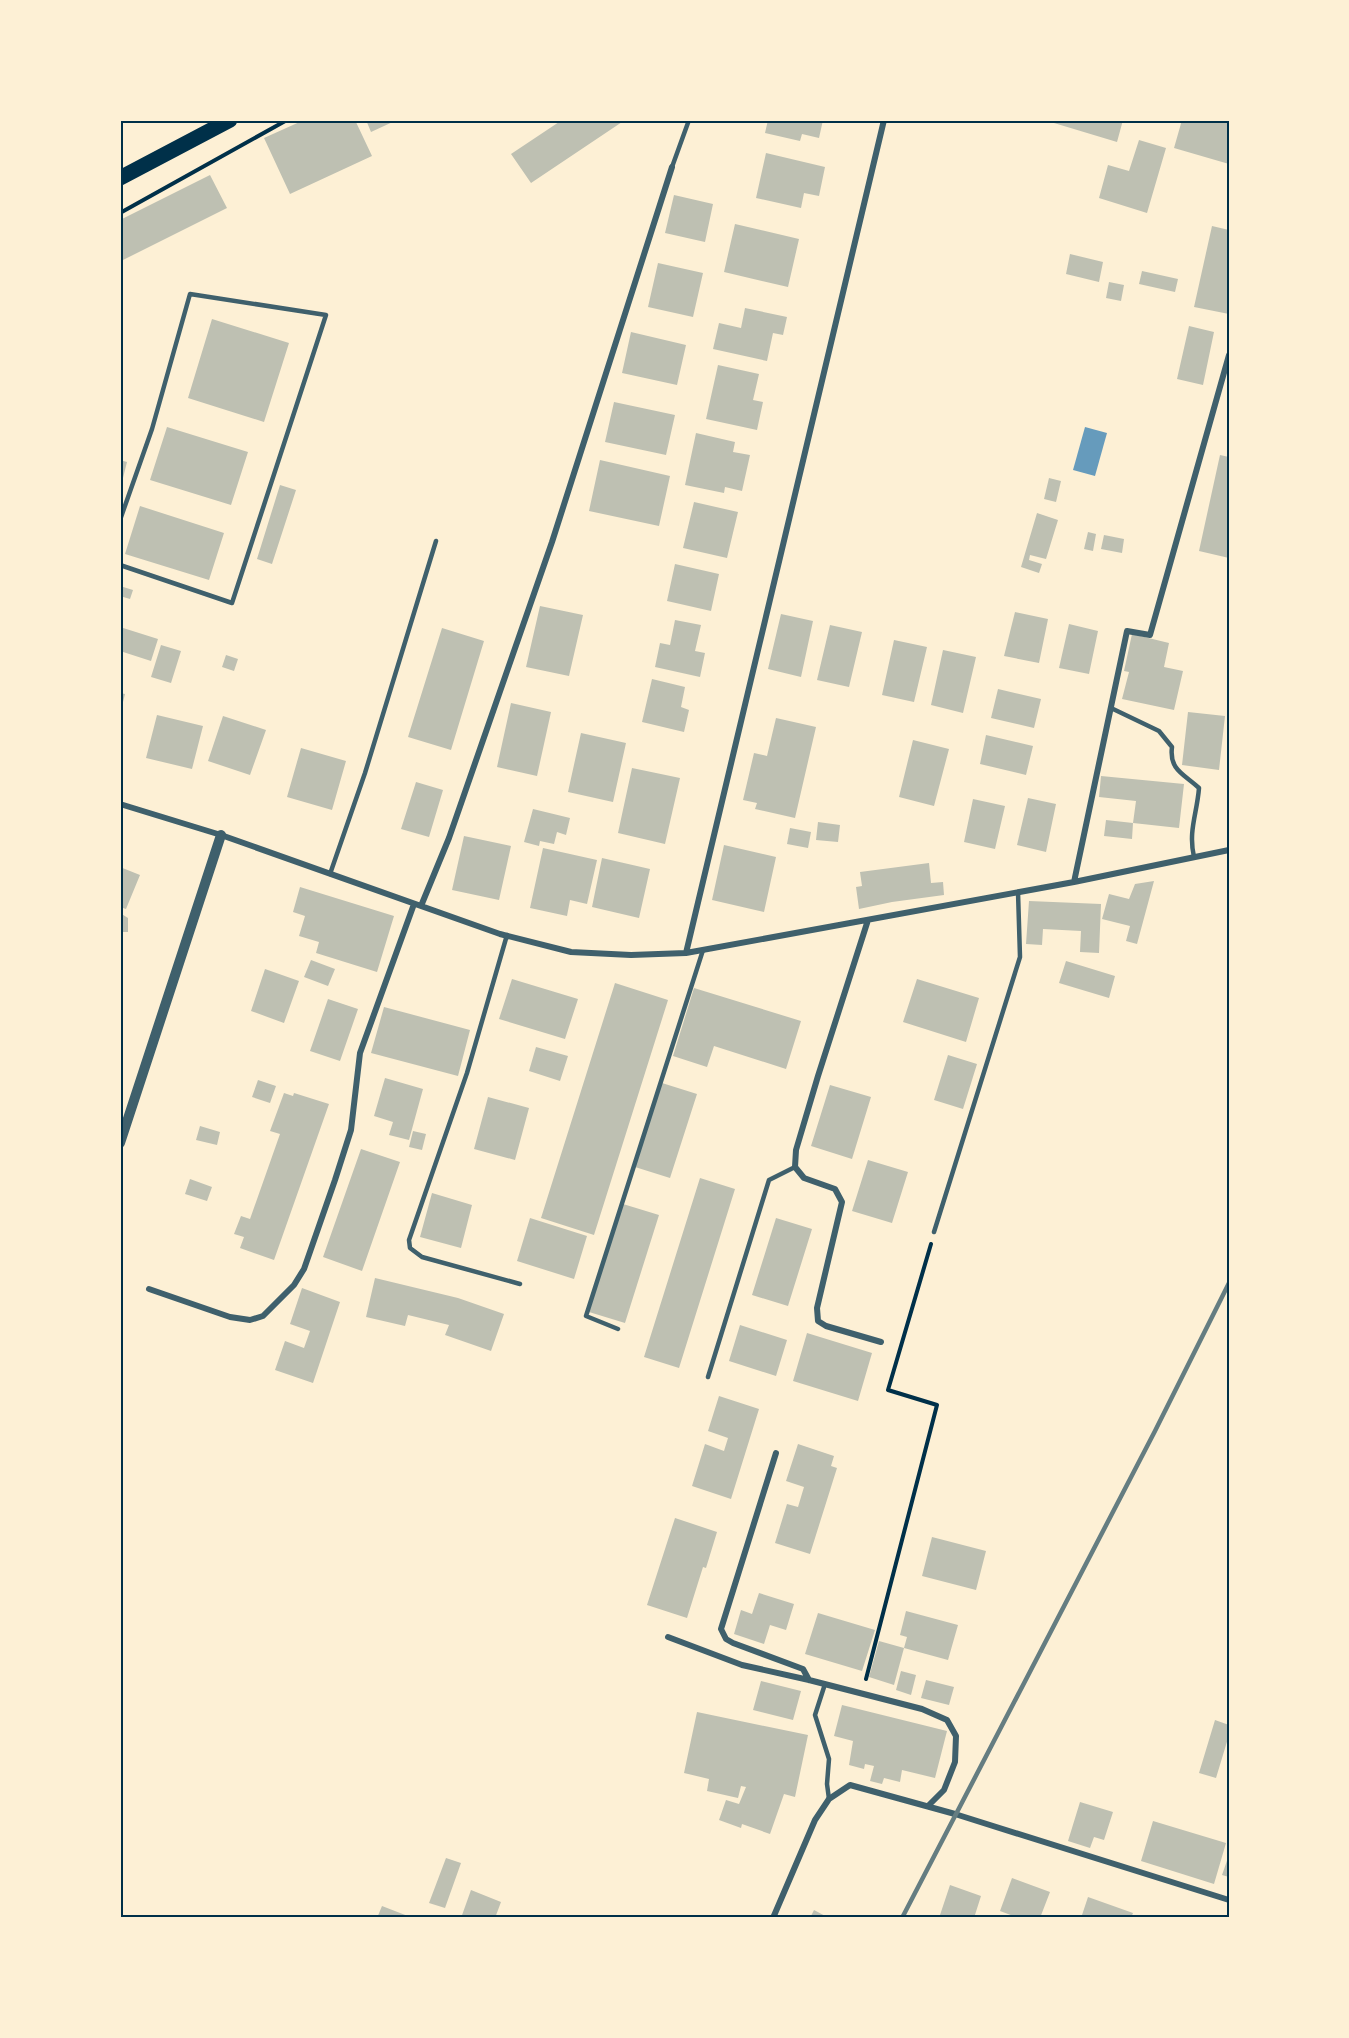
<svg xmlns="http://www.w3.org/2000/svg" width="1349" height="2038" font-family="'Titillium Web',sans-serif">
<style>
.water{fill:#669bbc}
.building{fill:#bec0b2}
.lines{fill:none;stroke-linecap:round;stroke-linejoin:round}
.path{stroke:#003049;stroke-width:4}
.service{stroke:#3f606c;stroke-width:4.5}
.minor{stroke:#3f606c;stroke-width:6}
.tertiary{stroke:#3f606c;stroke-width:10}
.primary{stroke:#003049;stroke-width:15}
.rail{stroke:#657d81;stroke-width:4.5}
.neatline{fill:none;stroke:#003049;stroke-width:2}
</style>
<rect width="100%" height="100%" fill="#fdf0d5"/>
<path class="water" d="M 1085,427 L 1107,433 L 1095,476 L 1073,470 Z"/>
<path class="building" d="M 304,120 L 355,120 L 372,156 L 290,194 L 264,138 Z
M 366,120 L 397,120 L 371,132 Z
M 562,120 L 625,120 L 531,183 L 511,154 Z
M 768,120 L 823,120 L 819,138 L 802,134 L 800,141 L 765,133 Z
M 1044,120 L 1123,120 L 1117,142 Z
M 1182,120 L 1229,120 L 1229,164 L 1174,148 Z
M 1139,140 L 1166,148 L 1147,213 L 1099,198 L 1108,165 L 1129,171 Z
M 766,153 L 825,167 L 819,196 L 804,193 L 801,208 L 756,198 Z
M 210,175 L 227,208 L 123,260 L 120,255 L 120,220 Z
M 674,195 L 713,204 L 705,242 L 665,233 Z
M 735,224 L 799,239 L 788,287 L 724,272 Z
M 1212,226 L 1229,230 L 1229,314 L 1194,307 Z
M 1070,254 L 1103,262 L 1099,282 L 1066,274 Z
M 658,263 L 703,273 L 693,317 L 648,307 Z
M 1142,271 L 1178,279 L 1175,292 L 1139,284 Z
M 1109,282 L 1124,285 L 1121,301 L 1106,298 Z
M 745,308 L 787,317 L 783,335 L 773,333 L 767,361 L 713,349 L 719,323 L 741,328 Z
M 212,319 L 289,343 L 264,422 L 188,398 Z
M 1189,326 L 1214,332 L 1203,385 L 1177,379 Z
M 631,332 L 686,345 L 677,385 L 622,373 Z
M 718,365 L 759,374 L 753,400 L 763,402 L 757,430 L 706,419 Z
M 614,402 L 675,415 L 666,455 L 605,442 Z
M 167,427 L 248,452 L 231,505 L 150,480 Z
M 696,433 L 735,442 L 733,452 L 750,455 L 742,491 L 725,487 L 724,493 L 685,485 Z
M 1220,455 L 1229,457 L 1229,558 L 1199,551 Z
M 120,460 L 127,462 L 121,486 L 120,486 Z
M 600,460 L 670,476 L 659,526 L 589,511 Z
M 1049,478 L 1061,481 L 1056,502 L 1044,499 Z
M 280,485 L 296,490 L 272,564 L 257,559 Z
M 694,502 L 738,512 L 727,558 L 683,548 Z
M 140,506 L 224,533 L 209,580 L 125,554 Z
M 1037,513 L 1058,520 L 1046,559 L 1030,555 L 1029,560 L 1042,564 L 1039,573 L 1021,567 Z
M 1088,532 L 1096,534 L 1093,551 L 1084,549 Z
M 1104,535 L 1124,539 L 1122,553 L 1101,549 Z
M 675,564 L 719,574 L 711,611 L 667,601 Z
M 120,586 L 133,590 L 130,599 L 120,596 Z
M 540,606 L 583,615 L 569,676 L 526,667 Z
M 1015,612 L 1048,619 L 1039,663 L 1004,656 Z
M 781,614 L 813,621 L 801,677 L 768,669 Z
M 675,620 L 701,625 L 695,651 L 705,653 L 700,677 L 655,667 L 660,643 L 670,645 Z
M 1069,624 L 1098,631 L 1089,674 L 1059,668 Z
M 830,625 L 862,632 L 849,687 L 817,680 Z
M 120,627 L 158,639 L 151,661 L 120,651 Z
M 442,628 L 484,641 L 451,750 L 408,737 Z
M 1132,634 L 1169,643 L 1164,667 L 1183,671 L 1174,710 L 1122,699 L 1129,672 L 1124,671 Z
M 894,640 L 927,647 L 914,702 L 882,695 Z
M 161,645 L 181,651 L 171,683 L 151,677 Z
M 943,650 L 976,657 L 963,713 L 931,705 Z
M 226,655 L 238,659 L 234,671 L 222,667 Z
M 652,679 L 685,687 L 681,707 L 689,710 L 684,732 L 642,722 Z
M 998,689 L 1041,699 L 1034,728 L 991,718 Z
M 120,693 L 125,694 L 121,710 L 120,710 Z
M 511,703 L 551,712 L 537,776 L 497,767 Z
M 1188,712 L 1225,716 L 1219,770 L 1182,765 Z
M 157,715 L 203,726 L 192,769 L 146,758 Z
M 223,716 L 266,730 L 250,775 L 208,761 Z
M 776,718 L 816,727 L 795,818 L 755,809 L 757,803 L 743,800 L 754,753 L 767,756 Z
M 581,733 L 626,743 L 613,802 L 568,792 Z
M 986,735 L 1033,746 L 1026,775 L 980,764 Z
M 913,740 L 949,749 L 934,806 L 899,797 Z
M 301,748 L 346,761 L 332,810 L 287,797 Z
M 632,768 L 680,778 L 665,844 L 618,833 Z
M 1101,776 L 1184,784 L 1179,828 L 1133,823 L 1136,801 L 1099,797 Z
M 416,782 L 443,790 L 429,837 L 401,829 Z
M 1028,798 L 1056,804 L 1046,852 L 1017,845 Z
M 973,799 L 1005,806 L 995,849 L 964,842 Z
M 533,809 L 570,818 L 566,835 L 557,832 L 554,844 L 540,841 L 539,846 L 524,842 Z
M 1106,820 L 1133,823 L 1132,839 L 1104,836 Z
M 818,822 L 840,825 L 838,842 L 816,840 Z
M 790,828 L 811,832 L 808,848 L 787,844 Z
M 464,836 L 511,846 L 499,900 L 452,890 Z
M 724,845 L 776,857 L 764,912 L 712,900 Z
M 543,848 L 597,860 L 587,904 L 570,900 L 567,916 L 530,908 Z
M 602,858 L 650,869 L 639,918 L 592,907 Z
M 929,863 L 931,883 L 943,882 L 944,895 L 892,902 L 859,909 L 856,887 L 862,886 L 860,872 Z
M 120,867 L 140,875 L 126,909 L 120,907 Z
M 1154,881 L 1137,944 L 1126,941 L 1130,926 L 1102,919 L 1109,894 L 1129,899 L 1135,884 Z
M 300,887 L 394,916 L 377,972 L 316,953 L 319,942 L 299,936 L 305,916 L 293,912 Z
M 1029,901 L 1101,904 L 1099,953 L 1080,952 L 1081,931 L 1043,929 L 1042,945 L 1026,944 Z
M 120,913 L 128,918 L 128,932 L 120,932 Z
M 311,960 L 335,969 L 328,986 L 304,977 Z
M 1066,961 L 1115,976 L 1109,998 L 1059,983 Z
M 265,969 L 299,981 L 284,1023 L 251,1011 Z
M 512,979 L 578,999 L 565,1039 L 499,1019 Z
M 917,979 L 979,998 L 966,1042 L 903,1022 Z
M 615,983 L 668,1000 L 594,1235 L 541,1218 Z
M 694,988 L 801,1021 L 786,1069 L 714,1046 L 707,1067 L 673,1056 Z
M 328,999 L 358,1009 L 340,1061 L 310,1051 Z
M 384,1007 L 470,1030 L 458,1076 L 371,1053 Z
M 536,1047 L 568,1056 L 560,1081 L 529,1071 Z
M 948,1055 L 977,1064 L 963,1109 L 934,1100 Z
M 385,1078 L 423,1089 L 409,1140 L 389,1135 L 393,1122 L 374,1116 Z
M 258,1080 L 276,1086 L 270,1103 L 252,1097 Z
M 662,1083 L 697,1094 L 670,1178 L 635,1167 Z
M 830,1085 L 871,1097 L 852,1159 L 811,1146 Z
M 284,1093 L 293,1096 L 294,1093 L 329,1104 L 274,1260 L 240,1248 L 244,1237 L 234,1234 L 241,1216 L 250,1219 L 280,1134 L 270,1131 Z
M 488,1097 L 529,1108 L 515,1160 L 474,1149 Z
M 200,1126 L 220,1132 L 217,1145 L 196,1140 Z
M 413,1131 L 426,1134 L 422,1150 L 409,1147 Z
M 361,1149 L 400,1162 L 362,1271 L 323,1257 Z
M 868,1160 L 908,1172 L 892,1223 L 852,1211 Z
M 700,1178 L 735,1189 L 679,1368 L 644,1357 Z
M 190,1179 L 212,1187 L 207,1201 L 185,1194 Z
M 432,1193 L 472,1205 L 461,1248 L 420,1237 Z
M 623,1204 L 659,1215 L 625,1323 L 589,1312 Z
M 530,1218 L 587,1236 L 574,1279 L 517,1261 Z
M 776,1218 L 812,1229 L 788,1306 L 752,1295 Z
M 375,1278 L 458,1298 L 504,1314 L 491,1351 L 445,1335 L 449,1325 L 408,1315 L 405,1326 L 366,1317 Z
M 302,1288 L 340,1302 L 313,1383 L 275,1370 L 285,1341 L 304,1348 L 310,1331 L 290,1324 Z
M 740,1325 L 787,1340 L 776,1376 L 729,1361 Z
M 807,1333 L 872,1353 L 858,1401 L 793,1381 Z
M 719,1396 L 759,1409 L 731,1499 L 692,1486 L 705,1444 L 724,1451 L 728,1438 L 708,1431 Z
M 798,1444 L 834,1456 L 831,1466 L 837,1468 L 810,1554 L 775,1543 L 787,1504 L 798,1507 L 804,1487 L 786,1481 Z
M 675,1518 L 717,1532 L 706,1568 L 703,1567 L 687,1618 L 647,1605 Z
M 932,1537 L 986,1551 L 976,1590 L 922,1576 Z
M 759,1593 L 794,1604 L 786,1630 L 770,1625 L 764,1644 L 734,1634 L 741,1610 L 752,1614 Z
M 906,1611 L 958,1625 L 948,1660 L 904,1648 L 907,1637 L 900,1635 Z
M 818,1613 L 875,1630 L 862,1671 L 805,1654 Z
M 879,1641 L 904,1648 L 894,1685 L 869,1677 Z
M 901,1671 L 916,1675 L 911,1695 L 896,1690 Z
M 926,1680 L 954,1687 L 949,1705 L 921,1698 Z
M 761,1681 L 801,1691 L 793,1720 L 753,1710 Z
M 842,1705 L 947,1731 L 935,1778 L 902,1770 L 900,1782 L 884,1778 L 882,1784 L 870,1781 L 874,1766 L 865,1764 L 864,1769 L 849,1765 L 853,1741 L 834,1736 Z
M 697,1712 L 808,1735 L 795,1797 L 784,1794 L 770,1834 L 742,1824 L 741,1828 L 719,1820 L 726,1800 L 739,1804 L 746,1787 L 741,1786 L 738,1798 L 707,1791 L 709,1779 L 684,1773 Z
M 1215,1720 L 1229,1725 L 1229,1735 L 1216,1778 L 1199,1773 Z
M 1080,1802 L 1113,1812 L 1104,1840 L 1094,1837 L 1090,1848 L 1068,1841 Z
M 1153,1821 L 1226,1843 L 1214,1884 L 1141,1861 Z
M 1229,1855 L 1229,1877 L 1222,1875 Z
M 446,1858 L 461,1863 L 445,1908 L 429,1903 Z
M 1012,1878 L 1050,1892 L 1040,1918 L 1019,1918 L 1000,1911 Z
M 950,1885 L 981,1896 L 974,1918 L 939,1918 Z
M 471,1890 L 501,1902 L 495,1918 L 461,1918 Z
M 1088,1897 L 1133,1913 L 1131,1918 L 1081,1918 Z
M 382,1906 L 413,1918 L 377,1918 Z
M 814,1910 L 829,1918 L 810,1918 Z"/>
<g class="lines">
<path class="path" d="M 120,213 L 287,120
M 866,1679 L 937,1405 L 888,1390 L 931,1244"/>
<path class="service" d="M 672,167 L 689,120
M 120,520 L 152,429 L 190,294 L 326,315 L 232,603 L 120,565
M 1111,708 L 1159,731 L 1172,747 C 1169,770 1184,774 1199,788 C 1197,814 1188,831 1194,857
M 330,874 L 365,773 L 436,541
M 507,935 L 467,1073 L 409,1240 L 410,1248 L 422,1257 L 520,1284
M 934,1232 L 1020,957 L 1018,892
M 618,1329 L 586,1316 L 703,950
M 708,1377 L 769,1180 L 795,1167
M 825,1684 L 815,1715 L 829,1759 L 827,1784 L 829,1799"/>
<path class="minor" d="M 120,804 L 221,835 L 500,934 L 571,952 L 631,955 L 686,953 L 1074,882 L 1229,850
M 1074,882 L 1127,631 L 1150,635 L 1229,355
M 421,906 L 449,838 L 552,542 L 672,167
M 868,920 L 818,1076 L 796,1150 L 795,1167 L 804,1178 L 835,1189 L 842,1202 L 817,1308 L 818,1321 L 826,1326 L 881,1342
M 686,953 L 884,120
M 149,1289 L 230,1317 L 250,1320 L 263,1316 L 294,1285 L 304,1269 L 335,1180 L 351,1130 L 360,1053 L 414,904
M 776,1453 L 721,1629 L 726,1639 L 733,1643 L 803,1669 L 809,1680
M 668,1637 L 742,1665 L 809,1680 L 922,1709 L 947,1720 L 956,1736 L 955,1762 L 944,1790 L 928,1806
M 773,1918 L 815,1820 L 829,1799 L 850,1785 L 955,1814 L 1229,1900"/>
<path class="tertiary" d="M 120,1143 L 221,835"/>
<path class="primary" d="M 120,178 L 230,120"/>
<path class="rail" d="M 902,1918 L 1155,1431 L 1229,1283"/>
</g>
<rect width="1349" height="2038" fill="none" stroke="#fdf0d5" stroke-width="243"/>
<rect x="122" y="122" width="1106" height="1794" class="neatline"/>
</svg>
